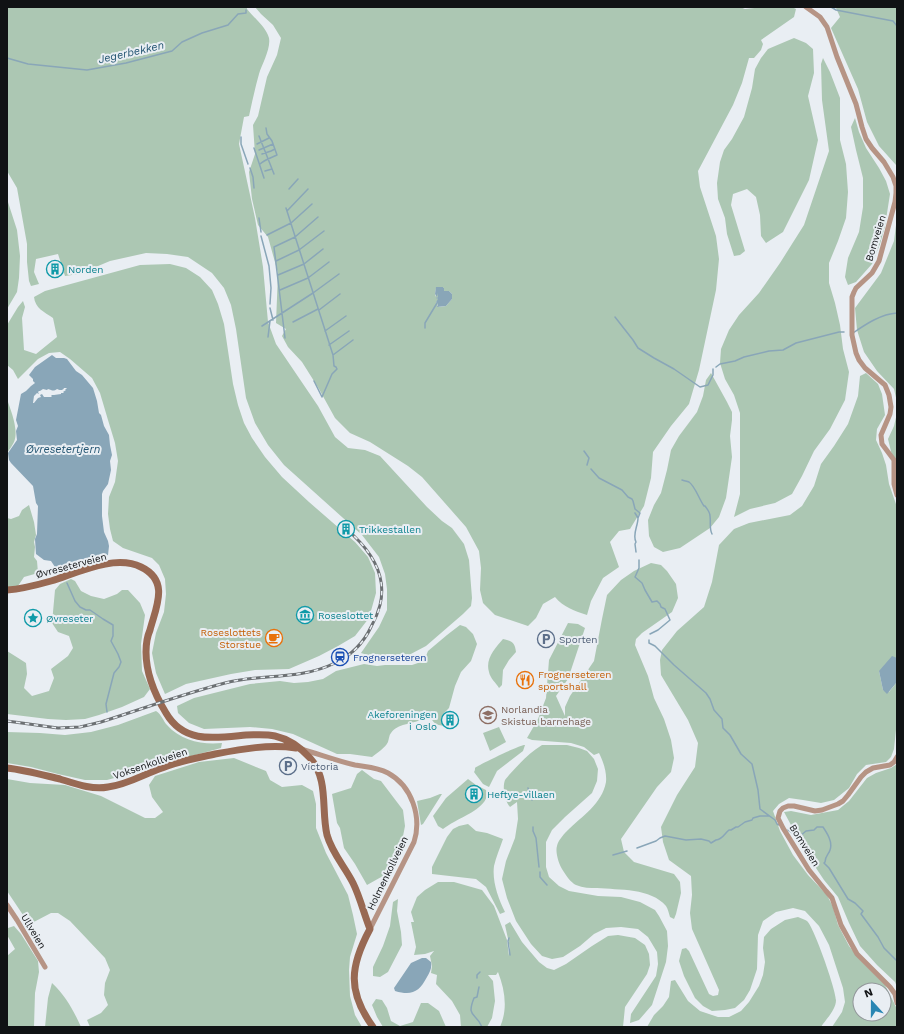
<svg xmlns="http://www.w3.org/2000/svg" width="904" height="1034" font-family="'Work Sans',sans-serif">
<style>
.green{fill:#acc7b3;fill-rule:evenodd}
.water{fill:#89a6b8;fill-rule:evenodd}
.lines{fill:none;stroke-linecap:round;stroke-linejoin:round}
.stream{stroke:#89a6b8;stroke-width:1.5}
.street{stroke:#b69485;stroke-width:5}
.secondary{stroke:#986953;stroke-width:7}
.rail-casing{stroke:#6c7073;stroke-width:3}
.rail{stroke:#e9eef3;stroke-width:1.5;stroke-dasharray:4.5;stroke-linecap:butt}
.labels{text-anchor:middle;stroke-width:4;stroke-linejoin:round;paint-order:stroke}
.street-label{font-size:10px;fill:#101214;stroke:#e9eef3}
.culture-label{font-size:10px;fill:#0d838f;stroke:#e9eef3;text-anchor:start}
.food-label{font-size:10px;fill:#c56008;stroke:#e9eef3;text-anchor:end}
.service-label{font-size:10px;fill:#4e5e75;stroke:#e9eef3;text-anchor:start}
.transit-label{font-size:10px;fill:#164399;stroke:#e9eef3;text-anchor:start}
.education-label{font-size:10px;fill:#785e54;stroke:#e9eef3;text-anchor:start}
.water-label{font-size:11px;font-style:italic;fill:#225471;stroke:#e9eef3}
</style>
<rect width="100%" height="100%" fill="#e9eef3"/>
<path class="green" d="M 7,7 L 247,7 L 247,9 C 254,18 266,27 269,38 C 271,49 262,64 259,74 C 255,88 252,102 249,116 L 244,117 L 239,144 L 255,218 L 263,267 L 268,322 L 276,344 L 299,378 L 318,406 L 335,437 L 348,448 L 365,450 L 380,456 L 427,507 L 442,521 L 452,528 L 464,544 L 469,560 L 472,598 L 471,606 L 463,614 L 426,646 L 405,657 L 394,658 L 377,658 L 361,653 L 379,627 L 387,610 L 387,589 L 385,574 L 379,557 L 362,535 L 284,465 L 268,445 L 255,423 L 246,398 L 236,329 L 231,305 L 224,288 L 212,273 L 188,257 L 167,254 L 146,253 L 110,261 L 79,274 L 65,276 L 58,254 L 36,259 L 34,272 L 39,284 L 31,286 L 29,281 L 27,262 L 27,244 L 17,188 L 7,171 Z
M 255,7 L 740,7 L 745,9 L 764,7 L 792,7 L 796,9 L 794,17 L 761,40 L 763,44 L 761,50 L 754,58 L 749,58 L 742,83 L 733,105 L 698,171 L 700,187 L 716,236 L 719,259 L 716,290 L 699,370 L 689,404 L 671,426 L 653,452 L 651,478 L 644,506 L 630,529 L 619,531 L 610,542 L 619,567 L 603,578 L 591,601 L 587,615 C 575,611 563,607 555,597 L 543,604 L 536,618 L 528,626 L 495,615 L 483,603 L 480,590 L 481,568 L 479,551 L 466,527 L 422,477 L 408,466 L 370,442 L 350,433 L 335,418 L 319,389 L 302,362 L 288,347 L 282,336 L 286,329 L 276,323 L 278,273 L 268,237 L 258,225 L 252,199 L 249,172 L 255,154 L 253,125 L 258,116 L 267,77 L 277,55 L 281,38 L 273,25 L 261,14 ZM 440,287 L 443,287 L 443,289 L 444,288 L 444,291 L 449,291 L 452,294 L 452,299 L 446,306 L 439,307 L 437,306 L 438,304 L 436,302 L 438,300 L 438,299 L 437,298 L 438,297 L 438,293 L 437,293 L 436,297 L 435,294 L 436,288 Z
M 835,7 L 897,7 L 897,173 L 896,165 L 879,146 L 867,122 L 858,89 L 831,28 L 840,17 L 836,8 Z
M 794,38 L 806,43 L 813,49 L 814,73 L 808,96 L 818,140 L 809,180 L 783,232 L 766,243 L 761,236 L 760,215 L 756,197 L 747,189 L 733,194 L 731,205 L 745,251 L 740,255 L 734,256 L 727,234 L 725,218 L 718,199 L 717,183 L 720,162 L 724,150 L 732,139 L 744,117 L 752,88 L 755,69 L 761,58 L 768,49 Z
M 823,58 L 830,72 L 840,98 L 840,140 L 846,164 L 848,192 L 846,218 L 838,241 L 829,263 L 829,283 L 835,303 L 840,325 L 843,349 L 849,372 L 845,400 L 830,429 L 814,451 L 802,476 L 792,494 L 775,503 L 750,509 L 734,517 L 740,494 L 740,413 L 734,395 L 725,379 L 720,363 L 721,349 L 729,330 L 739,315 L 759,293 L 780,263 L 804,225 L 829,151 L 822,100 L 821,64 Z
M 855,118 L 859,132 L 866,148 L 879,168 L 886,181 L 890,194 L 885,226 L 880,244 L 872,264 L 856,282 L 848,285 L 845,277 L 848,258 L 859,232 L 863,207 L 863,178 L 856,150 L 851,127 Z
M 7,199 L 17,230 L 20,256 L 19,278 L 17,292 L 7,309 Z
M 897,217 L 897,402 L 894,389 L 877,371 L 864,352 L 857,330 L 855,308 L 881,273 L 894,241 Z
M 170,264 L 186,268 L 200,277 L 212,290 L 218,304 L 224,324 L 233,384 L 238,405 L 244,423 L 252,438 L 265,457 L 282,477 L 309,502 L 355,542 L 368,557 L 375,573 L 376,593 L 369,618 L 355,636 L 338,646 L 319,656 L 289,669 L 255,670 L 231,674 L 186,684 L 165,694 L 156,673 L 152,653 L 156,633 L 164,612 L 166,594 L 165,579 L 159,565 L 152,558 L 123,548 L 113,541 L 110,529 L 108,514 L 109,497 L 115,482 L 118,461 L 115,443 L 108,420 L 100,393 L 92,378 L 70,359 L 60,352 L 49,353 L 38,359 L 18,379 L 13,370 L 7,365 L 7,325 L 18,307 L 23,301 L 25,307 L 22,318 L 24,350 L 36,354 L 57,337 L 53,318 C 44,312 35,308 34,297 L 45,291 L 140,265 Z
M 711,373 L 727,402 L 732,412 L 732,420 L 730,436 L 732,457 L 726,498 L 719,517 L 710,528 L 680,548 L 663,552 L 654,547 L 649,536 L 648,520 L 654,505 L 661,493 L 667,470 L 671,450 L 679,436 L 697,412 L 703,396 L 706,380 Z
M 866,373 L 878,384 L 882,394 L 885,415 L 877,429 L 876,440 L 882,453 L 886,465 L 889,484 L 897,507 L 897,669 L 879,671 L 883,690 L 889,692 L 897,682 L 897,720 L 894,749 L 891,757 L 886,762 L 866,765 L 857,774 L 849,788 L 834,800 L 821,803 L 803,800 L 789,798 L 779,804 L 773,811 L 780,831 L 793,855 L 808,875 L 827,895 L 833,907 L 838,925 L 849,946 L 860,960 L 885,985 L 897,1009 L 897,1027 L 832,1027 L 842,1012 L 845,1002 L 843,988 L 829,945 L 819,926 L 805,911 L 793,908 L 776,912 L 763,921 L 758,935 L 757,969 L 750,990 L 744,1000 L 735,1008 L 725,1010 L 712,1011 L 703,1006 L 695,998 L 684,976 L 679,961 L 682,949 L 686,948 L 689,951 L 709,994 L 713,996 L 718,995 L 719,990 L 692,929 L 690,913 L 692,895 L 691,876 L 669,860 L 663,842 L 661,827 L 677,795 L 695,767 L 698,743 L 688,720 L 661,675 L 660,660 L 662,650 L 677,631 L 704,607 L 712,582 L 719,545 L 734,529 L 749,523 L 790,515 L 802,506 L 814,486 L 821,464 L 834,446 L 848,424 L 858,396 L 860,376 ZM 860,990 L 884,990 L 884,1014 L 860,1014 Z
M 7,399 C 11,411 19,430 14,442 C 12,446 9,450 7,453 Z
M 897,413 L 897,476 L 888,439 L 894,426 Z
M 29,505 L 34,522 L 36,535 L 34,542 L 35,547 L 34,557 L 37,561 L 38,573 L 24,577 L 18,586 L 7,587 L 7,518 L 11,519 L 19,516 L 22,510 Z
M 651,563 L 661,565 L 667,571 L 676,584 L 678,598 L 672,612 L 642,633 L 636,639 L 635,645 L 648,676 L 654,698 L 664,719 L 671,740 L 674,758 L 671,772 L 657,787 L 621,839 L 624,852 L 634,862 L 674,874 L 680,882 L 681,893 L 676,914 L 674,919 L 670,917 C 669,914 668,909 666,906 C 651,888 619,890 597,888 C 590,888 583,888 576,885 C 571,883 565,874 562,869 C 559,864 555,852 557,846 C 558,841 563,835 567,831 C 582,816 602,804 606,782 C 607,772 603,761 599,753 L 594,755 L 584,747 L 571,743 L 532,740 L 527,738 L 538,719 L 546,698 L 549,660 L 568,623 L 578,624 L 585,628 L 568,679 L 556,696 L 565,716 L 565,707 L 570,696 L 594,661 L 602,619 L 607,595 L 621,580 L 634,571 Z
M 71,579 L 75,581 L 81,591 L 91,596 L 104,599 L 117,594 L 122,590 L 128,590 L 140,603 L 145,615 L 141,644 L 142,671 L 150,689 L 144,697 L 122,707 L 99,715 L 85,719 L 66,720 L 48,719 L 7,714 L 7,651 L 15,656 L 26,663 L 27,674 L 24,688 L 32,696 L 49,691 L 54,678 L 51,669 L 68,656 L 73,648 L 69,636 L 58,632 L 52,623 L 55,590 L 60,584 Z
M 460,625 L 466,627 L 473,634 L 477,644 L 471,661 L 461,672 L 455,686 L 449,708 L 443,714 L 445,726 C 435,725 433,723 429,714 C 426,715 425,718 422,719 C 411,725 398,723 391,733 C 389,735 389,739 388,742 C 385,748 378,752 372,757 L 350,754 L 337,754 L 293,734 L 272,729 L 250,727 L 204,729 L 189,723 L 178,713 L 177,706 L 194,698 L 250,684 L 280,681 L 294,683 L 308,682 L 323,679 L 336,671 L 364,664 L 377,666 L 385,665 L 412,665 L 424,661 L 428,651 L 447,635 Z
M 503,639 C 512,641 515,643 516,652 L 509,660 L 503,670 L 502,685 L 499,688 C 496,683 490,678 489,672 C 485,659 495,648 503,639 Z
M 156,711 C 162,715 163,721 167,725 C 181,741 203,745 222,743 L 221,748 L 158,765 L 129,774 L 107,780 L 85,780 L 58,774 L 31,767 L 7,763 L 7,732 L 40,733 L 65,735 L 91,732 L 118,725 Z
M 499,727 L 506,742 L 490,751 L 483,733 Z
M 524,745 L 525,745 L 523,751 L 497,771 L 489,787 L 483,784 L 474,772 C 475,771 475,769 475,768 C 478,765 518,746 524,745 Z
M 542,745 L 567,745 L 579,748 L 587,751 L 594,759 L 598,769 L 597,781 L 592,793 L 565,817 L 552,830 L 546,842 L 546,867 L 549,877 L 559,886 L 569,891 L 598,896 L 621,897 L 640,902 L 655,910 L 659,916 L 667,931 L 668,946 L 666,962 L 652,1005 L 639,1020 L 630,1023 L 631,1014 L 656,976 L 658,964 L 657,952 L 648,937 L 638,929 L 621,927 L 606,928 L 594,934 L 580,946 L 563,957 L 552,959 L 542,956 L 531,944 L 516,921 L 507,898 L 502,879 L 506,861 L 515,838 L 518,819 L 517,802 L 510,807 C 505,801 502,788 505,780 C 506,778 508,777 509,775 C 519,764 529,753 542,745 Z
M 234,758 L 266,771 L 270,780 L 282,787 L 302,785 L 313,791 L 316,804 L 316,828 L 326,853 L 348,895 L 353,915 L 357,934 L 350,957 L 349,970 L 350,996 L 355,1015 L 362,1027 L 90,1027 L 87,1020 L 101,1013 L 108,1005 L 104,995 L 105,983 L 110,970 L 105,958 L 70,921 L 58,913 L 51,913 L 30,924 L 23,915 L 7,891 L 7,779 L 30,783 L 65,785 L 101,796 L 145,818 L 155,818 L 163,812 L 152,797 L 149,785 L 155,776 L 199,762 Z
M 897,764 L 897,987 L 895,982 L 877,965 L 860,946 L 849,923 L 838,897 L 824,880 L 806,853 L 784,812 L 791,811 L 811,815 L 838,810 L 849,801 L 867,778 L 876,773 L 891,768 Z
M 362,770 L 374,779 L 381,781 L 403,810 L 405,826 L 402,841 L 396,861 L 383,876 L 367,885 L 355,864 L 344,848 L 340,828 L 337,823 L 332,794 L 351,788 L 357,774 Z
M 468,779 L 476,785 L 486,790 C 492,805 464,816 454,822 C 450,824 447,826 443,829 L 438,826 L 433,816 L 446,798 Z
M 440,794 L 442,794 L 423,824 L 421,825 L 417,801 L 430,798 Z
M 468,824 L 476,831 L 487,833 L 503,839 C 500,848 496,857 494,866 C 492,881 498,898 505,912 L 500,914 L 486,887 L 476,879 L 432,874 L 432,867 L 447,837 L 453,829 L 459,826 Z
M 438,882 L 454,882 L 482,890 L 494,906 L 507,940 L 509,956 L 510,948 L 505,925 L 510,922 L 522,942 L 539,962 L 547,968 L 554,970 L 566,964 L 592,946 L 608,936 L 618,935 L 635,938 L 645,945 L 649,954 L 650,965 L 647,974 L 625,1007 L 623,1027 L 500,1027 C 508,1009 505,990 498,972 L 496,975 L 488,975 L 493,981 L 495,1001 L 492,1018 L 487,1027 L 461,1027 L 460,1015 L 452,1001 L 436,984 L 437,975 L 431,973 L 432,966 L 430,956 L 434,951 L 425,954 L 414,955 L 416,947 L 411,922 L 414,922 L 411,912 L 417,897 L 425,890 Z
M 398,899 L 397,911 L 401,932 L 402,945 L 388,972 L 380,977 L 373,976 L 373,967 L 383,946 L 390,926 L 393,902 Z
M 798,917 C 801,918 805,920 807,921 C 814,927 836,990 836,1000 C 836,1010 826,1019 821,1027 L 647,1027 L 654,1015 L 663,1006 L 669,997 L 671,981 L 675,980 L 688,1001 L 700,1011 L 718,1017 L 729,1017 L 741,1011 L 749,1002 L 759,986 L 763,975 L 765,962 L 763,948 L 764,937 L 771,929 L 785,920 Z
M 14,926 L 21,934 L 38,961 L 39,972 L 35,993 L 34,1027 L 7,1027 L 7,956 L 15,949 L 7,935 L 8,928 Z
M 52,983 C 65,995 74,1011 81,1027 L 45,1027 L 48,998 Z
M 376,999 L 382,1000 L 387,1008 L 391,1021 L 400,1026 L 413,1022 L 421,1003 L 428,1003 L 439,1011 L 446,1027 L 383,1027 L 377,1017 L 372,1005 Z"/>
<path class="water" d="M 436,287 L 443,287 L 443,288 L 444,288 L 444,291 L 449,291 L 452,294 L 452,299 L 446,306 L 437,307 L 438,304 L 436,302 L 438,299 L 436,298 L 438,297 L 438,293 L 437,297 L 435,294 Z
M 52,355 L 56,358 L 64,358 L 67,359 L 76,371 L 82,375 L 93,388 L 97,401 L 99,413 L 101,415 L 104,426 L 109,435 L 110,445 L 112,455 L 110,461 L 111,470 L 108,484 L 103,491 L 102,494 L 102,516 L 104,532 L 108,541 L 109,546 L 108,555 L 69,566 L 55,567 L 51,561 L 44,560 L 36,554 L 35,539 L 37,534 L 38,506 L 36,503 L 33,486 L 11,463 L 9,460 L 8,453 L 17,440 L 16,431 L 18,426 L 16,420 L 21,394 L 26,391 L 31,386 L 35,383 L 33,381 L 33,379 L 29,375 L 35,367 ZM 64,388 L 67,388 L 66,389 L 65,389 L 66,390 L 63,392 L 64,393 L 61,393 L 61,394 L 54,395 L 48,395 L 51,395 L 52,396 L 51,397 L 44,397 L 42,394 L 40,395 L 41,397 L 38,398 L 34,403 L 33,403 L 34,396 L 37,393 L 39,394 L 38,392 L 39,391 L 40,391 L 43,389 L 47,390 L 48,389 C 52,390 53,392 57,389 C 59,390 63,391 64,388 Z
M 892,656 L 897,658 L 897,682 L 887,694 L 883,690 L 879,671 Z
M 422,958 L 426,958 L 431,962 C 432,968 430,972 427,977 C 419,992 412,996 395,991 L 394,988 L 411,963 Z"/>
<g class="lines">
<path class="stream" d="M 831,7 L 836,10 L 893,21 L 897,26
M 7,58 L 28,64 L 87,70 L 126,63 L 172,51 L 182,42 L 202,33 L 228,25 L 238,14 L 246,13 L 246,10
M 259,136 L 274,174
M 241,137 L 241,144 L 248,164
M 257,144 L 269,138
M 254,148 L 264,178
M 259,150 L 273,144
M 262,154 L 271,151 L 275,149
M 260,164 C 264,160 271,158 277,155 L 272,141 L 267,134 L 266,128
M 250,168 L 253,177 L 254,188
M 265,171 L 272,169
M 289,189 L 298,179
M 286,208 L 333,355 L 334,366 L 336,367 L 337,369 L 332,374 L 322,397
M 287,211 L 308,189
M 259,218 L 261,232
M 267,235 L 291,223 L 312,204
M 261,236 L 269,266 L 271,288 L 270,304
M 276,261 L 299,250 L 324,231
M 278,275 L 304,264 L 323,249
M 280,290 L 308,278 L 329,262
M 270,308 L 273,320
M 319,310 L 340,294
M 615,317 L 633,340 L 638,348 L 654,358 L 674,369 L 700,387 L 708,385 L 713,375 L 713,369
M 293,322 L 318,309
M 262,326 L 313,293 L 339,274
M 425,328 L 425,323 L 437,303
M 325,331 L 346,316
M 853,333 C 866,324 881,314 897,313
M 268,337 L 270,321
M 285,338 L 274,247 L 295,237 L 318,217
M 329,345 L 349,331
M 333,355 L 353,340
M 716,367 L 720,364 L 735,361 L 744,357 L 769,351 L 783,350 L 796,343 L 839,332 L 844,332
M 314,381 L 322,397
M 584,451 L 589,458 L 587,465
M 591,469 L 599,478 L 622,490 L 628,497 L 632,499 L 633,501 L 635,509 L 640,513 L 638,518
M 682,480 C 685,481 687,481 689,482 C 695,486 699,499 704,506 L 705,506 C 707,509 710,512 710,516 C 711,522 709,528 712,534
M 635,513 L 638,518 C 638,526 632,535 636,542 L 635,544 L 636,552
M 639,560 L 639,568 L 635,577 L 642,583 L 645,590 L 652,602 L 657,601 L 660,604 L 661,607 L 665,609 L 670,620 L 658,630 L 650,634
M 63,567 L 65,573
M 67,583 L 75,601 L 80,607 L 86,610 L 90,610 L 103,619 L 113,625 L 113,636 L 111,641 L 118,654 L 121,662 L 119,667 L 114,673 L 106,704 L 107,712
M 649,640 L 649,643 L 655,646 L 674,665 L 706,693 L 710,699 L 714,710 L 722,719 L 723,728 L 730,735 L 741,754 L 752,764 L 758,790 L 760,809 L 775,820 L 777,824 L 779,825
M 528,788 L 532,800
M 533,827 L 533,831 L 536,838 L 539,867
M 788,830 L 799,837 L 806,831 L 814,830 L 817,827 L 823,827 C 827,833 833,842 830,850 C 829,854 825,856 825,862 L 824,863 L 829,868 L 848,899 L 855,903 L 863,911 L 861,914 L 878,937 L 884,948 L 897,961
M 637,848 L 656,841 L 660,838 L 665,836 L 686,840 L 701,839 L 709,841 L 711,843 L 716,840 C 723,839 724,834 729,830 L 731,830 L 736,827 L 738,827 L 745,822 L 752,820 L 753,818 L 760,816 L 769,816
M 613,855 L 627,851
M 540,872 L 540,877 L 547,885
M 509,938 L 508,941 L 510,955
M 477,978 L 477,975 L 480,972
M 479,987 L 477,997 L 474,998 C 466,1018 476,1012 482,1027"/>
<path class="street" d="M 806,7 L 820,17 L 827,27 L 837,57 L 856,104 L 862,127 L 866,139 L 872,148 L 884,162 L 893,177 L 896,186 L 896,193 L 895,202 L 879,261 L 872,273 L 856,288 L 854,292 L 852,297 L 852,335 L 856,353 L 859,360 L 865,368 L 885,385 L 889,395 L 891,407 L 890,414 L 881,435 L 882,444 L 894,460 L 894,484 L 897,495
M 301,749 C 319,754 337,761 355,765 C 366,767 377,767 388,773 C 412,786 422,817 414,842 L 370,929
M 897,757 L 894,762 L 890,765 L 873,768 L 866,772 L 861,777 L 848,795 L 843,801 L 838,804 L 822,810 L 815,811 L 794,806 L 788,806 L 783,808 L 780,811 L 778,818 L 783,828 L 809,870 L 826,891 L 832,898 L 841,925 L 857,954 L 890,987 L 895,994 L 897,1003
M 7,905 L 17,920 L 45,967"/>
<path class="secondary" d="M 7,590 C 22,589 37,585 51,581 C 77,573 115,554 141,567 C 170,581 156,607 150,630 C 147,637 146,644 146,652 C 146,673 155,695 166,713 C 184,744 215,738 246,735 C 256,735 266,734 275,736 C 288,739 301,748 310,758 C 329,779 321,810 327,835 C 332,853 345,867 353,883 C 360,897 364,914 370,929 C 350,966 347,991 373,1027
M 7,768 C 25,770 43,775 60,779 C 76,784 92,790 108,787 C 127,785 144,774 162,768 C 179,761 197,758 215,754 C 242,749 269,744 296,748"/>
<g class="rail-casing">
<path id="rail" d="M 7,721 L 58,728 L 80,727 L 101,722 C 142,709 183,694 225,683 C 263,673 298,681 335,663 C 352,655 363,644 371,627 C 375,620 378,613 380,605 C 387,577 372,553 353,535"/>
</g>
<use href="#rail" class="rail"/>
</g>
<defs>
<g id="building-ring" transform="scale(0.9)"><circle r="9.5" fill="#e9eef3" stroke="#0f9aa8" stroke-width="1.5"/><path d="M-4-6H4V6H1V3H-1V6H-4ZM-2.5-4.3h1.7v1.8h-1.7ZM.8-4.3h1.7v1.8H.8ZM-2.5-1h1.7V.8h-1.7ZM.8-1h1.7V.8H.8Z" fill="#0f9aa8"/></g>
<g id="museum-ring" transform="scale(0.9)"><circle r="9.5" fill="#e9eef3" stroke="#0f9aa8" stroke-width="1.5"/><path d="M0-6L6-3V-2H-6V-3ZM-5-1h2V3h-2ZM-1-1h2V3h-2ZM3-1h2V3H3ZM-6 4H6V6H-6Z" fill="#0f9aa8"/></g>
<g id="sight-ring" transform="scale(0.9)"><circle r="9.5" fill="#e9eef3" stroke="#0f9aa8" stroke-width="1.5"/><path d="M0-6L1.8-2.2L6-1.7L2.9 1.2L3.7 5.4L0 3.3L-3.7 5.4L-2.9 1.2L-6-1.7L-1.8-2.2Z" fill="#0f9aa8"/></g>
<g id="cafe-ring" transform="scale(0.9)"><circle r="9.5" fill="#e9eef3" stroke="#e8710a" stroke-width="1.5"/><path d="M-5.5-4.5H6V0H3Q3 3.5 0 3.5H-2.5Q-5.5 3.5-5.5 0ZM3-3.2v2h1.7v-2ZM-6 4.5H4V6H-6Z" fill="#e8710a"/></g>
<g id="parking-ring" transform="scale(0.9)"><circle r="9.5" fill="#e9eef3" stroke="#5c6f8a" stroke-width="1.5"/><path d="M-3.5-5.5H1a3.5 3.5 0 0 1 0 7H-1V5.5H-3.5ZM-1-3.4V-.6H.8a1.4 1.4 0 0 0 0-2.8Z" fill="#5c6f8a"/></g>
<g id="station-ring" transform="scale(0.9)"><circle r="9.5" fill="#e9eef3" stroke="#1a4fb4" stroke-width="1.5"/><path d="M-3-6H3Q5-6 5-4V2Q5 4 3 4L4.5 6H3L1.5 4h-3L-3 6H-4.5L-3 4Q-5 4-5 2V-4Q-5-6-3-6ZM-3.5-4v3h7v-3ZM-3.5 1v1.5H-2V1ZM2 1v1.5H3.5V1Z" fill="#1a4fb4"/></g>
<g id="restaurant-ring" transform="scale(0.9)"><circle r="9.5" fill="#e9eef3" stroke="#e8710a" stroke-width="1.5"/><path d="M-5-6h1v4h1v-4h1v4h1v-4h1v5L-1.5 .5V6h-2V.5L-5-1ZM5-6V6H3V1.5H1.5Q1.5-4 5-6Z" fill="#e8710a"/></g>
<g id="school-ring" transform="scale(0.9)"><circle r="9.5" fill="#e9eef3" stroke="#8d6e63" stroke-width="1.5"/><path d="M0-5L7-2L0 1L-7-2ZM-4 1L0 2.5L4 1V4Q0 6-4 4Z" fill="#8d6e63"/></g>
</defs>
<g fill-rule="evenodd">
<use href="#building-ring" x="55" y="269"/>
<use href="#building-ring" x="346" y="529"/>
<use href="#museum-ring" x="305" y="615"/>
<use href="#sight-ring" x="33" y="618"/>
<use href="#cafe-ring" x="274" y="638"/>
<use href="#parking-ring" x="546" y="639"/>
<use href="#station-ring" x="340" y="657"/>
<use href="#restaurant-ring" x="525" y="680"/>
<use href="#school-ring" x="488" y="715"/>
<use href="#building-ring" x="450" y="720"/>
<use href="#parking-ring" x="288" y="766"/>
<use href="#building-ring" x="474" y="794"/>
</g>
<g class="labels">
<g class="street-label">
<text transform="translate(875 238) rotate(-73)" y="4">Bomveien</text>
<text transform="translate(71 565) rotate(-15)" y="4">Øvreseterveien</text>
<text transform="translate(150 763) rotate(-19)" y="4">Voksenkollveien</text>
<text transform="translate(805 845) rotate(58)" y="4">Bomveien</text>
<text transform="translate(387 873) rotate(-64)" y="4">Holmenkollveien</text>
<text transform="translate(34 931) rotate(59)" y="4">Ullveien</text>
</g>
<g class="culture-label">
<text x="68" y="273">Norden</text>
<text x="359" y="533">Trikkestallen</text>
<text x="318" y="619">Roseslottet</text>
<text x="46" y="622">Øvreseter</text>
<text x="437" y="718" text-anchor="end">Akeforeningen<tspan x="437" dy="12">i Oslo</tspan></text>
<text x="487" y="798">Heftye-villaen</text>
</g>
<g class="food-label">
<text x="261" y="636">Roseslottets<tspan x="261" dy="12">Storstue</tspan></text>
<text x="538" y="678" text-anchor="start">Frognerseteren<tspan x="538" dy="12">sportshall</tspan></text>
</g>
<g class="service-label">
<text x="559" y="643">Sporten</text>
<text x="301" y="770">Victoria</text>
</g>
<g class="transit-label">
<text x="353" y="661">Frognerseteren</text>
</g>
<g class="education-label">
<text x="501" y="713">Norlandia<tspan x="501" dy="12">Skistua barnehage</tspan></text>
</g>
<g class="water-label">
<text transform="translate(131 52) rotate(-13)" y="4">Jegerbekken</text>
<text x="63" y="453">Øvresetertjern</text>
</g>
</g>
<rect width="904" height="1034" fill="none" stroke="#101214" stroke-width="16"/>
<g transform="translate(872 1002) rotate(339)"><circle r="19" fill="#e9eef3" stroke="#92969a"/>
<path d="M0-3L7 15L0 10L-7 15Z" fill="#2986b3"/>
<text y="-6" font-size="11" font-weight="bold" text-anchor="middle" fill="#101214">N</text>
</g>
</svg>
